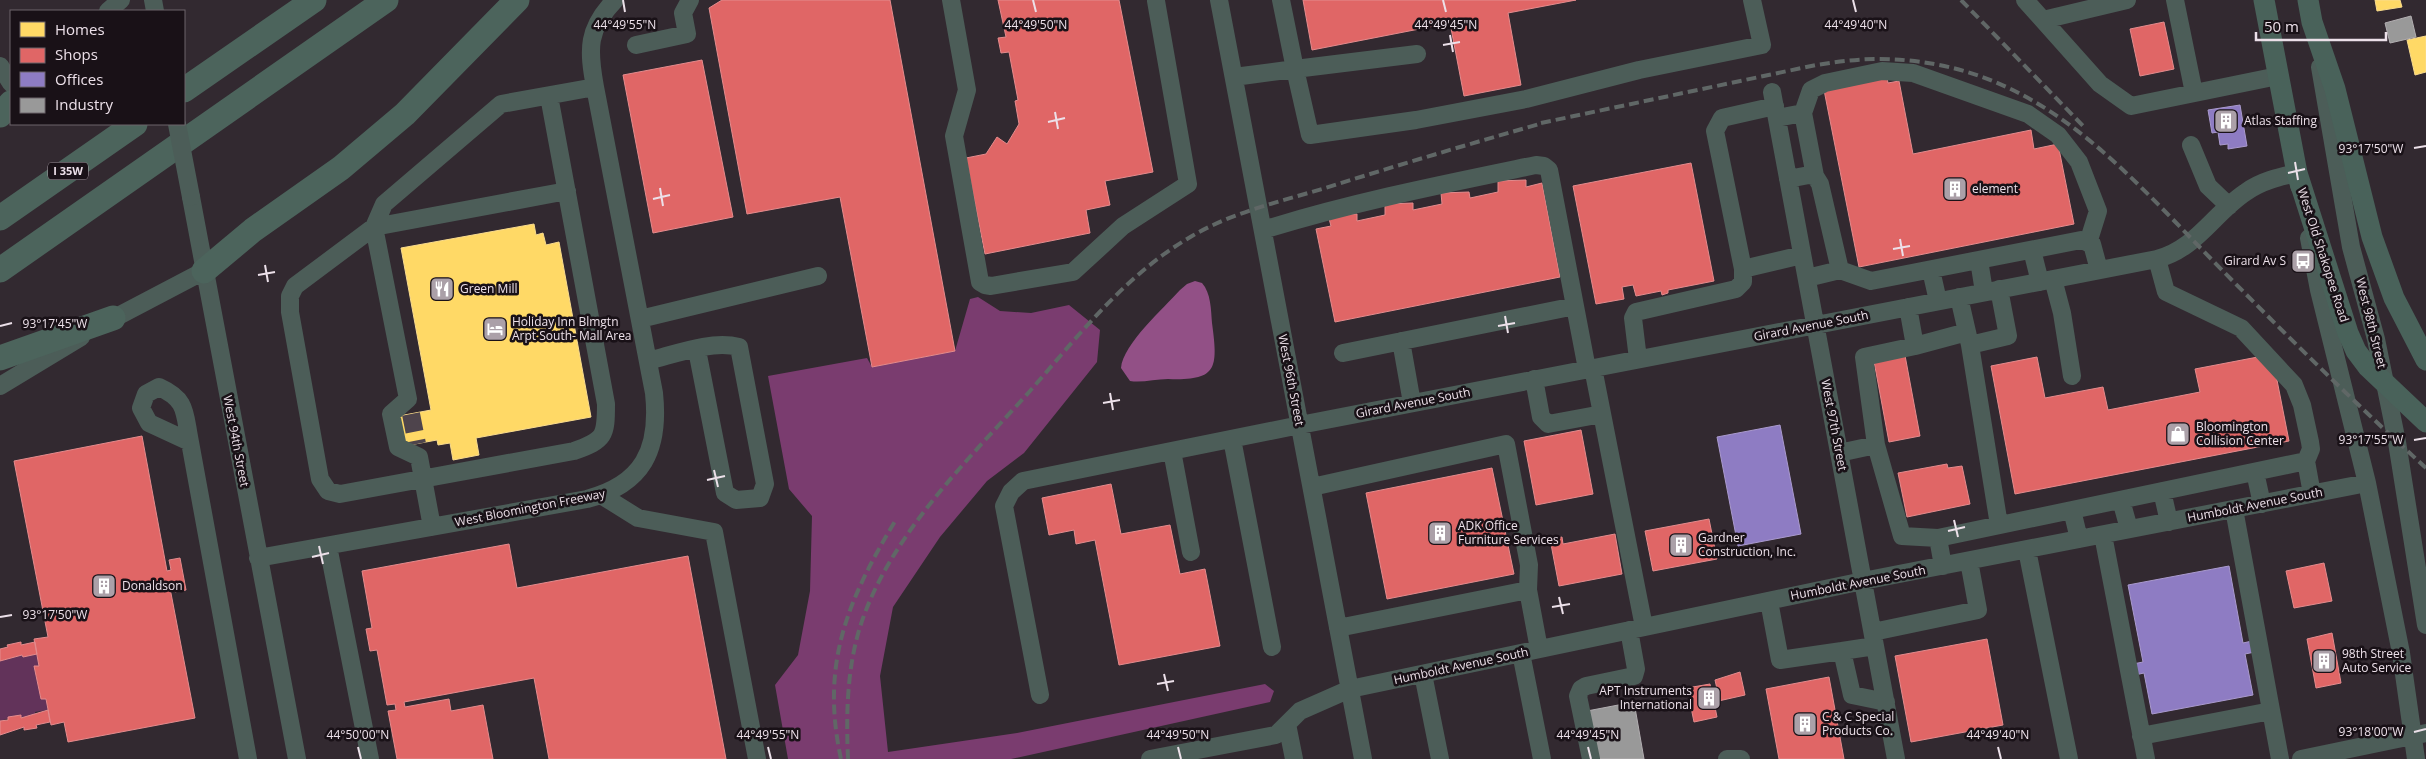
<svg xmlns="http://www.w3.org/2000/svg" width="2426" height="759" font-family="'Open Sans',sans-serif">
<style>
.green{fill:#62335a}
.forest{fill:#7a3c6f}
.water{fill:#925086}
.homes{fill:#ffd966;stroke:#f9db8d}
.shops{fill:#e06666;stroke:#e48b8d}
.offices{fill:#8e7cc3;stroke:#aa9ace}
.industry{fill:#999;stroke:#b2aeb1}
.lines{fill:none;stroke-linecap:round;stroke-linejoin:round}
.minor-tunnel{stroke:#4e444c;stroke-width:18;stroke-dasharray:18 9;stroke-linecap:butt}
.minor{stroke:#4c5d58;stroke-width:18}
.major{stroke:#49625a;stroke-width:21}
.highway{stroke:#4c645c;stroke-width:25}
.rail{stroke:#606766;stroke-width:4;stroke-dasharray:10 5;stroke-linecap:butt}
.minor-bridge{stroke:#4c5d58;stroke-width:18}
.ticks{fill:none;stroke:#ece0e9;stroke-width:2}
.labels{text-anchor:middle;stroke-width:5;stroke-linejoin:round;paint-order:stroke}
.shield{fill:#191117;stroke:#ada2aa;stroke-width:1}
.shield-label{font-size:11px;font-weight:bold;fill:#ece0e9}
.poi-label{font-size:12px;fill:#ece0e9;stroke:#191117;text-anchor:start}
.street-label{font-size:12px;fill:#ece0e9;stroke:#191117}
.ticks-label{font-size:12px;text-anchor:middle;fill:#ece0e9;stroke:#191117;stroke-width:5;stroke-linejoin:round;paint-order:stroke}
</style>
<rect width="100%" height="100%" fill="#322930"/>
<path class="green" d="M 37,654 L 39,666 L 35,667 L 41,699 L 46,699 L 48,710 L 35,712 L 35,715 L 21,718 L 20,715 L 0,721 L 0,661 L 22,655 L 23,657 Z"/>
<path class="forest" d="M 978,297 L 1000,311 L 1031,313 L 1069,305 L 1100,330 L 1097,362 L 1024,453 L 987,481 L 940,537 L 893,607 L 880,676 L 888,752 L 1017,733 L 1265,684 L 1274,691 L 1270,702 L 1011,759 L 788,759 L 775,685 L 798,655 L 810,591 L 812,516 L 789,489 L 768,376 L 867,358 L 872,367 L 955,351 L 970,299 Z"/>
<path class="water" d="M 1195,281 L 1202,283 C 1211,293 1211,310 1212,323 C 1218,368 1218,381 1168,379 C 1155,379 1142,383 1130,381 L 1121,368 C 1123,344 1164,308 1180,290 L 1187,284 Z"/>
<path class="homes" d="M 2375,0 L 2400,0 L 2402,7 L 2377,11 Z
M 2426,36 L 2426,72 L 2415,75 L 2407,40 Z
M 534,224 L 536,235 L 543,233 L 546,245 L 559,242 L 591,417 L 476,438 L 479,455 L 453,460 L 450,443 L 438,445 L 437,440 L 404,446 L 399,416 L 431,410 L 401,248 Z"/>
<path class="shops" d="M 722,0 L 890,0 L 955,351 L 872,367 L 840,197 L 747,214 L 709,8 Z
M 998,0 L 1119,0 L 1153,172 L 1105,181 L 1110,205 L 1086,210 L 1090,233 L 985,254 L 966,158 L 986,154 L 997,137 L 1007,144 L 1019,124 L 1015,101 L 1018,100 L 1009,52 L 1001,53 L 998,38 L 1006,37 Z
M 1303,0 L 1576,0 L 1508,13 L 1521,85 L 1464,96 L 1450,23 L 1312,50 Z
M 2164,22 L 2174,69 L 2140,76 L 2130,29 Z
M 702,60 L 733,217 L 653,233 L 623,75 Z
M 1887,78 L 1888,83 L 1899,81 L 1913,154 L 2031,130 L 2034,149 L 2058,144 L 2074,224 L 1859,267 L 1824,90 Z
M 1691,163 L 1714,281 L 1668,290 L 1668,293 L 1662,295 L 1661,291 L 1636,296 L 1633,285 L 1622,287 L 1624,299 L 1596,304 L 1573,186 Z
M 1526,180 L 1526,187 L 1542,183 L 1560,277 L 1335,322 L 1316,229 L 1331,226 L 1328,215 L 1357,214 L 1357,221 L 1385,215 L 1385,204 L 1413,203 L 1413,210 L 1442,204 L 1441,193 L 1469,192 L 1470,198 L 1498,192 L 1498,181 Z
M 1904,350 L 1920,436 L 1889,442 L 1873,356 Z
M 2263,356 L 2275,370 L 2289,441 L 2015,494 L 1991,366 L 2037,357 L 2045,398 L 2103,387 L 2108,410 L 2200,392 L 2195,369 Z
M 1581,430 L 1593,494 L 1536,505 L 1524,441 Z
M 142,436 L 167,571 L 171,570 L 169,560 L 180,558 L 186,590 L 175,592 L 173,582 L 169,583 L 195,718 L 68,742 L 64,722 L 51,725 L 46,699 L 41,699 L 34,666 L 39,666 L 34,639 L 48,637 L 14,461 Z
M 1947,464 L 1948,468 L 1962,466 L 1970,504 L 1907,517 L 1898,473 Z
M 1492,468 L 1514,574 L 1387,599 L 1366,493 Z
M 1111,484 L 1121,534 L 1170,525 L 1180,574 L 1205,569 L 1220,646 L 1119,665 L 1095,540 L 1076,544 L 1074,530 L 1049,535 L 1042,498 Z
M 1709,519 L 1717,559 L 1653,571 L 1645,531 Z
M 1615,534 L 1622,574 L 1559,586 L 1550,539 L 1562,537 L 1563,544 Z
M 509,544 L 517,588 L 688,556 L 726,759 L 549,759 L 534,678 L 404,702 L 405,707 L 449,699 L 451,711 L 483,705 L 493,759 L 397,759 L 388,711 L 396,710 L 395,704 L 387,705 L 377,650 L 370,651 L 366,629 L 372,628 L 362,571 Z
M 2324,563 L 2332,601 L 2294,608 L 2286,571 Z
M 2332,633 L 2341,683 L 2316,688 L 2307,639 Z
M 1987,639 L 2003,725 L 1911,742 L 1895,656 Z
M 21,642 L 21,645 L 35,642 L 37,654 L 23,657 L 22,655 L 0,661 L 0,649 L 8,647 L 7,645 Z
M 1740,672 L 1745,695 L 1714,702 L 1717,717 L 1694,722 L 1687,688 L 1710,684 L 1711,690 L 1717,689 L 1715,680 Z
M 1829,677 L 1844,759 L 1779,759 L 1766,689 Z
M 48,710 L 50,722 L 36,725 L 37,728 L 24,730 L 24,727 L 0,735 L 0,721 L 8,720 L 8,717 L 21,715 L 21,718 Z"/>
<path class="offices" d="M 2240,105 L 2247,146 L 2228,149 L 2228,144 L 2220,145 L 2218,132 L 2212,133 L 2208,110 Z
M 1780,425 L 1801,534 L 1738,546 L 1717,437 Z
M 2229,566 L 2243,643 L 2252,641 L 2255,652 L 2245,654 L 2253,695 L 2152,714 L 2144,673 L 2135,675 L 2133,664 L 2143,662 L 2128,585 Z"/>
<path class="industry" d="M 2411,16 L 2416,37 L 2390,43 L 2385,23 Z
M 1634,702 L 1644,759 L 1596,759 L 1587,711 Z"/>
<g class="lines">
<path class="minor-tunnel" d="M 411,414 L 417,444"/>
<path class="minor" d="M 153,0 L 155,11
M 951,0 L 967,90 L 954,136 L 980,282 L 985,285 L 991,286 L 1073,272 L 1123,226 L 1188,184 L 1156,1
M 1219,0 L 1363,759
M 2025,0 L 2100,84 L 2131,106 L 2278,76
M 2175,0 L 2194,93
M 108,11 L 121,0
M 2043,20 L 2127,0
M 636,45 L 687,34 L 683,13 L 690,0
M 1417,54 L 1295,69 L 1310,135 L 1416,120 L 1526,99 L 1639,70 L 1762,45 L 1752,0
M 0,66 L 11,83
M 2320,67 L 2351,247 L 2376,339 L 2397,442 L 2426,625
M 1234,77 L 1295,69 L 1281,0
M 1772,92 L 1896,759
M 549,96 L 606,404 C 606,436 605,440 574,451 L 340,494 L 328,491 L 320,479 L 290,312 L 290,296 L 295,286 L 374,227 L 384,204 L 501,104 L 595,87
M 1803,113 L 1811,90 L 1825,83 L 1882,71 L 1913,73 L 2028,114 L 2058,135 L 2079,162 L 2098,211 L 2088,243
M 1777,118 L 1803,113 L 1815,176
M 2191,145 L 2208,186 L 2229,206
M 1788,179 L 1809,175 L 1815,176 L 1820,184 L 1840,270
M 191,197 L 297,759
M 1263,230 C 1353,202 1444,184 1536,165 L 1544,166 L 1549,170 L 1587,369
M 2309,238 L 2319,290 L 2367,483 L 2401,653 L 2416,759
M 2032,250 L 2040,282
M 2157,259 L 2166,292 L 2241,328 L 2294,385 L 2302,405 L 2310,442 L 2311,449 L 2306,461
M 1979,260 L 1984,292
M 1743,269 L 1715,131 L 1722,118 L 1775,106
M 1931,270 L 1938,301
M 1807,278 L 1840,270 L 1871,281 L 2081,240 L 2092,244 L 2099,270
M 2053,279 L 2062,313 L 2072,376
M 1959,297 L 1970,345 L 1999,525
M 640,319 L 818,276
M 103,324 L 204,271
M 1401,341 L 1412,403
M 1970,345 L 2008,336 L 1999,289
M 1915,346 L 1967,332
M 1343,353 L 1575,306
M 1638,359 L 1633,318 L 1636,312 L 1736,289 L 1743,282 L 1743,269 L 1802,255
M 648,361 C 676,354 711,340 739,347 L 765,484 L 760,498 L 736,500 L 725,493 L 697,350
M 1593,368 L 1644,627
M 1534,379 L 1541,417 L 1548,424 L 1602,414
M 0,386 L 81,337
M 1232,439 L 1272,647
M 190,442 L 149,423 L 141,408 L 146,394 L 159,387 C 188,400 184,413 190,442 L 248,759
M 1876,445 L 1864,357 L 1915,346 L 1908,307
M 1172,451 L 1191,552
M 1839,453 L 1876,445 L 1902,536 L 1938,538
M 2255,472 L 2262,504
M 1312,487 L 1506,444 L 1529,565 L 1528,590 L 1338,628
M 2162,491 L 2169,522
M 601,495 L 638,518 L 714,532 L 757,759
M 2121,500 L 2129,529
M 2234,509 L 2280,759
M 2072,510 L 2079,539
M 432,527 L 419,457 L 398,447 L 391,414 L 408,399 L 374,227 L 567,191
M 2103,535 L 2146,759
M 328,546 L 370,759
M 2027,550 L 2069,759
M 258,558 L 587,499 C 643,484 660,450 654,393 L 595,87 C 588,49 587,29 615,0
M 1943,566 L 1938,538 L 2306,461 L 2312,494
M 1528,590 L 1539,649
M 1769,601 L 1780,660 L 1842,651
M 1873,632 L 1978,610 L 1969,561
M 1875,646 L 1842,651 L 1852,695 L 1886,702
M 1521,653 L 1542,759
M 1423,674 L 1440,759
M 1040,695 L 1004,506 L 1011,492 L 1023,481 L 1300,425 L 2157,259 C 2196,249 2214,213 2246,192 C 2261,181 2279,177 2297,173 L 2299,186
M 1287,724 L 1294,759
M 2141,736 L 2271,711
M 1150,759 L 1276,735 L 1300,711 L 1350,689 L 1863,581 L 2367,483
M 1591,759 L 1578,696 L 1581,689 L 1586,686 L 1634,676 L 1636,669 L 1629,630
M 1727,759 L 1741,759
M 2301,759 L 2426,733"/>
<path class="major" d="M 2264,0 L 2297,173 L 2348,333 L 2356,351 L 2368,367 L 2426,422
M 2308,0 L 2312,22 L 2335,89 L 2372,237 L 2394,298 L 2426,360"/>
<path class="highway" d="M 184,90 L 314,0
M 0,115 L 11,103
M 0,218 L 135,124
M 0,270 L 386,0
M 204,271 L 253,230 L 341,168 L 405,114 L 517,0
M 0,358 L 113,318"/>
<path class="rail" d="M 1961,0 L 2086,129
M 1541,123 L 1816,65 C 1836,62 1856,59 1877,59 C 2036,59 2120,167 2222,270 C 2289,338 2356,404 2426,468
M 841,759 C 820,663 848,599 897,518
M 848,759 C 846,715 847,669 860,627 C 889,536 967,461 1030,391 C 1079,335 1126,274 1192,236 C 1231,213 1278,202 1322,189 C 1395,166 1469,144 1543,123"/>
<path class="minor-bridge" d="M 177,124 L 191,197"/>
</g>
<path class="ticks" d="M 623,0 L 625,12M 1033,0 L 1036,12M 1443,0 L 1446,12M 1853,0 L 1856,12M 1450,35 L 1453,52M 1443,45 L 1460,42M 1055,112 L 1058,129M 1048,122 L 1065,118M 2414,148 L 2426,146M 2295,162 L 2298,180M 2288,173 L 2305,169M 660,188 L 663,206M 653,199 L 670,195M 1900,239 L 1903,256M 1893,249 L 1910,246M 265,265 L 268,282M 258,275 L 275,272M 1505,316 L 1508,333M 0,326 L 12,323M 1498,326 L 1515,323M 1110,393 L 1113,410M 1103,403 L 1120,400M 2414,440 L 2426,438M 714,470 L 718,487M 707,480 L 725,476M 1954,520 L 1958,537M 1948,531 L 1965,527M 319,546 L 323,564M 312,557 L 329,553M 1559,597 L 1563,614M 1552,607 L 1570,604M 0,617 L 12,615M 1164,674 L 1168,691M 1157,684 L 1174,681M 2414,732 L 2426,729M 358,747 L 361,759M 768,747 L 771,759M 1178,747 L 1181,759M 1588,747 L 1591,759M 1998,747 L 2001,759"/>
<defs>
<g id="building-square" transform="scale(1.25)"><rect x="-9" y="-9" width="18" height="18" rx="4" fill="#aba0a8" stroke="#191117"/><path d="M-4-6H4V6H1V3H-1V6H-4ZM-2.5-4.3h1.7v1.8h-1.7ZM.8-4.3h1.7v1.8H.8ZM-2.5-1h1.7V.8h-1.7ZM.8-1h1.7V.8H.8Z" fill="#fff"/></g>
<g id="bus-square" transform="scale(1.25)"><rect x="-9" y="-9" width="18" height="18" rx="4" fill="#aba0a8" stroke="#191117"/><path d="M-5-6H5V4H4V6H2V4H-2V6H-4V4H-5ZM-3.5-4V0h7V-4ZM-3.5 1.2v1.5H-2V1.2ZM2 1.2v1.5H3.5V1.2Z" fill="#fff"/></g>
<g id="restaurant-square" transform="scale(1.25)"><rect x="-9" y="-9" width="18" height="18" rx="4" fill="#aba0a8" stroke="#191117"/><path d="M-5-6h1v4h1v-4h1v4h1v-4h1v5L-1.5 .5V6h-2V.5L-5-1ZM5-6V6H3V1.5H1.5Q1.5-4 5-6Z" fill="#fff"/></g>
<g id="hotel-square" transform="scale(1.25)"><rect x="-9" y="-9" width="18" height="18" rx="4" fill="#aba0a8" stroke="#191117"/><path d="M-6-4.5h1.5V1H6V5H4.5V3h-9V5H-6ZM-4 0a1.8 1.8 0 1 1 3.6 0ZM.5 0V-2.5h3Q6-2.5 6 0Z" fill="#fff"/></g>
<g id="shop-square" transform="scale(1.25)"><rect x="-9" y="-9" width="18" height="18" rx="4" fill="#aba0a8" stroke="#191117"/><path d="M-5-2.5h2.3a2.7 3.5 0 0 1 5.4 0H5L5.5 6h-11ZM-1.5-2.5h3a1.5 2.3 0 0 0-3 0Z" fill="#fff"/></g>
</defs>
<g fill-rule="evenodd">
<use href="#building-square" x="2226" y="121"/>
<use href="#building-square" x="1955" y="189"/>
<use href="#bus-square" x="2303" y="261"/>
<use href="#restaurant-square" x="442" y="289"/>
<use href="#hotel-square" x="495" y="329"/>
<use href="#shop-square" x="2178" y="434"/>
<use href="#building-square" x="1440" y="533"/>
<use href="#building-square" x="1681" y="545"/>
<use href="#building-square" x="104" y="586"/>
<use href="#building-square" x="2324" y="661"/>
<use href="#building-square" x="1709" y="698"/>
<use href="#building-square" x="1805" y="724"/>
</g>
<g class="labels">
<rect class="shield" x="48" y="162.5" width="40" height="17" rx="4"/>
<g class="shield-label">
<text x="68" y="175">I 35W</text>
</g>
<g class="poi-label">
<text x="2244" y="125">Atlas Staffing</text>
<text x="1972" y="193">element</text>
<text x="2286" y="265" text-anchor="end">Girard Av S</text>
<text x="460" y="293">Green Mill</text>
<text x="512" y="326">Holiday Inn Blmgtn<tspan x="512" dy="14">Arpt South- Mall Area</tspan></text>
<text x="2196" y="431">Bloomington<tspan x="2196" dy="14">Collision Center</tspan></text>
<text x="1458" y="530">ADK Office<tspan x="1458" dy="14">Furniture Services</tspan></text>
<text x="1698" y="542">Gardner<tspan x="1698" dy="14">Construction, Inc.</tspan></text>
<text x="122" y="590">Donaldson</text>
<text x="2342" y="658">98th Street<tspan x="2342" dy="14">Auto Service</tspan></text>
<text x="1692" y="695" text-anchor="end">APT Instruments<tspan x="1692" dy="14">International</tspan></text>
<text x="1822" y="721">C &amp; C Special<tspan x="1822" dy="14">Products Co.</tspan></text>
</g>
<g class="street-label">
<text transform="translate(2323 255) rotate(72)" y="4">West Old Shakopee Road</text>
<text transform="translate(2371 323) rotate(76)" y="4">West 98th Street</text>
<text transform="translate(1811 326) rotate(-11)" y="4">Girard Avenue South</text>
<text transform="translate(1291 380) rotate(79)" y="4">West 96th Street</text>
<text transform="translate(1413 403) rotate(-11)" y="4">Girard Avenue South</text>
<text transform="translate(1834 425) rotate(79)" y="4">West 97th Street</text>
<text transform="translate(236 441) rotate(79)" y="4">West 94th Street</text>
<text transform="translate(2255 505) rotate(-11)" y="4">Humboldt Avenue South</text>
<text transform="translate(530 508) rotate(-11)" y="4">West Bloomington Freeway</text>
<text transform="translate(1858 583) rotate(-11)" y="4">Humboldt Avenue South</text>
<text transform="translate(1461 666) rotate(-12)" y="4">Humboldt Avenue South</text>
</g>
</g>
<g class="ticks-label">
<text x="625" y="29">44°49'55"N</text>
<text x="1036" y="29">44°49'50"N</text>
<text x="1446" y="29">44°49'45"N</text>
<text x="1856" y="29">44°49'40"N</text>
<text x="2371" y="153">93°17'50"W</text>
<text x="55" y="328">93°17'45"W</text>
<text x="2371" y="444">93°17'55"W</text>
<text x="55" y="619">93°17'50"W</text>
<text x="2371" y="736">93°18'00"W</text>
<text x="358" y="739">44°50'00"N</text>
<text x="768" y="739">44°49'55"N</text>
<text x="1178" y="739">44°49'50"N</text>
<text x="1588" y="739">44°49'45"N</text>
<text x="1998" y="739">44°49'40"N</text>
</g>
<rect x="10" y="10" width="175" height="115" fill="#191117" stroke="#6d646b"/>
<rect x="20" y="22" width="25" height="15" fill="#ffd966" stroke="#6d646b"/>
<text x="55" y="35" font-size="15" fill="#ece0e9">Homes</text>
<rect x="20" y="48" width="25" height="15" fill="#e06666" stroke="#6d646b"/>
<text x="55" y="60" font-size="15" fill="#ece0e9">Shops</text>
<rect x="20" y="72" width="25" height="15" fill="#8e7cc3" stroke="#6d646b"/>
<text x="55" y="85" font-size="15" fill="#ece0e9">Offices</text>
<rect x="20" y="98" width="25" height="15" fill="#999999" stroke="#6d646b"/>
<text x="55" y="110" font-size="15" fill="#ece0e9">Industry</text>
<path d="M2256 32v8h130v-8" fill="none" stroke="#ece0e9" stroke-width="2.5"/>
<text x="2264" y="32" font-size="15" fill="#ece0e9" stroke="#191117" stroke-width="4" paint-order="stroke">50 m</text>
</svg>
